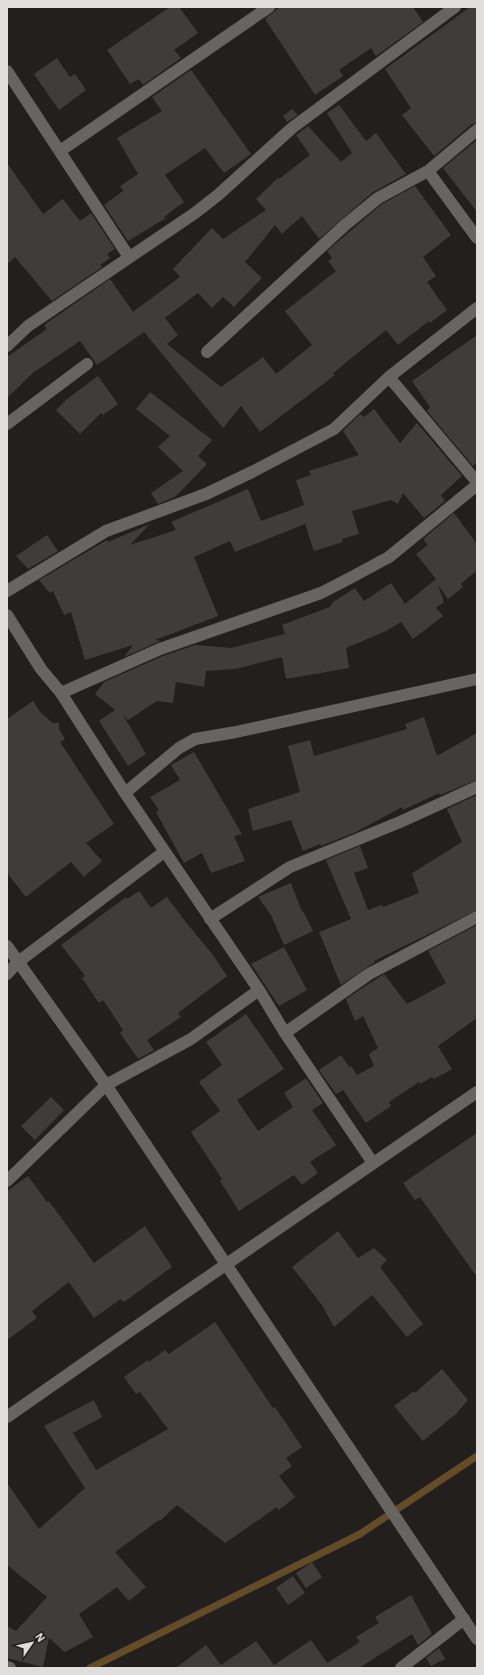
<svg xmlns="http://www.w3.org/2000/svg" width="484" height="1675" font-family="'IBM Plex Sans',sans-serif">
<style>
.lines{fill:none;stroke-linecap:round;stroke-linejoin:round}
.stream{stroke:#644d24;stroke-width:7}
.building{fill:#3f3d3a}
.minor{stroke:#676562;stroke-width:12}
.tertiary{stroke:#676562;stroke-width:12}
</style>
<rect width="100%" height="100%" fill="#22201e"/>
<g class="lines">
<path class="stream" d="M 90,1668 L 360,1534 L 477,1456"/>
</g>
<path class="building" d="M 170,7 L 179,7 L 198,33 L 174,50 L 181,58 L 143,85 L 139,79 L 130,84 L 107,50 Z
M 280,7 L 413,7 L 423,22 L 376,56 L 371,48 L 339,70 L 343,76 L 315,95 L 265,19 Z
M 470,7 L 477,7 L 477,123 L 472,124 L 434,156 L 402,115 L 411,108 L 385,69 Z
M 57,58 L 70,77 L 75,74 L 86,90 L 59,110 L 34,74 Z
M 191,70 L 251,154 L 224,173 L 205,148 L 165,175 L 184,202 L 164,217 L 166,218 L 128,241 L 104,205 L 123,191 L 120,186 L 138,174 L 117,138 L 162,111 L 152,97 Z
M 339,105 L 366,141 L 376,133 L 406,174 L 373,192 L 319,239 L 302,216 L 282,234 L 275,225 L 245,262 L 262,278 L 234,307 L 223,297 L 212,308 L 198,293 L 165,318 L 178,335 L 167,344 L 221,387 L 263,357 L 276,374 L 312,345 L 285,311 L 336,271 L 328,261 L 332,258 L 327,251 L 382,204 L 415,186 L 451,235 L 423,257 L 436,276 L 427,282 L 447,310 L 430,323 L 429,321 L 398,345 L 386,330 L 333,373 L 335,375 L 260,432 L 241,406 L 223,428 L 144,332 L 97,365 L 80,341 L 34,372 L 7,398 L 7,357 L 47,329 L 44,325 L 110,279 L 133,312 L 180,277 L 173,269 L 212,228 L 223,239 L 266,210 L 256,199 L 278,178 L 279,179 L 310,155 L 296,135 L 308,126 L 341,162 L 352,153 L 327,113 Z
M 292,109 L 298,115 L 287,122 L 283,116 Z
M 477,140 L 477,212 L 443,168 Z
M 7,163 L 43,214 L 63,199 L 80,221 L 91,213 L 115,249 L 107,254 L 110,258 L 100,265 L 102,267 L 52,301 L 15,257 L 7,264 Z
M 477,335 L 477,462 L 473,466 L 427,411 L 430,407 L 412,381 Z
M 98,376 L 118,404 L 103,415 L 101,413 L 80,434 L 56,410 L 67,399 Z
M 150,392 L 212,440 L 198,456 L 207,464 L 175,497 L 158,504 L 151,493 L 183,471 L 158,447 L 170,436 L 136,409 Z
M 374,409 L 400,443 L 417,423 L 462,476 L 441,495 L 445,501 L 424,518 L 403,493 L 398,504 L 391,500 L 352,511 L 359,534 L 342,539 L 343,542 L 314,551 L 305,524 L 235,552 L 230,541 L 194,557 L 218,616 L 155,640 L 160,641 L 124,657 L 133,645 L 85,660 L 71,612 L 64,615 L 53,591 L 50,593 L 39,580 L 107,540 L 108,542 L 150,524 L 130,545 L 176,530 L 171,522 L 248,489 L 261,521 L 304,505 L 296,480 L 311,475 L 309,471 L 359,455 L 343,431 L 360,414 L 364,417 Z
M 454,513 L 477,544 L 477,570 L 461,584 L 463,587 L 448,599 L 438,585 L 444,602 L 436,608 L 443,616 L 413,639 L 401,622 L 386,631 L 346,648 L 349,668 L 286,679 L 282,657 L 235,669 L 206,671 L 204,687 L 176,682 L 173,703 L 157,701 L 128,720 L 123,715 L 146,754 L 128,766 L 99,721 L 115,710 L 95,694 L 104,682 L 163,656 L 195,645 L 231,648 L 285,634 L 282,625 L 330,607 L 333,602 L 355,588 L 364,601 L 391,583 L 405,604 L 436,579 L 416,554 L 428,545 L 423,539 Z
M 47,535 L 58,551 L 28,569 L 16,556 Z
M 33,701 L 40,712 L 53,723 L 59,723 L 59,729 L 65,739 L 60,742 L 114,824 L 86,843 L 102,861 L 84,877 L 71,862 L 26,897 L 7,873 L 7,719 Z
M 424,717 L 437,756 L 477,733 L 477,780 L 440,795 L 439,793 L 403,810 L 402,807 L 356,832 L 321,846 L 320,844 L 303,851 L 291,820 L 253,831 L 248,809 L 300,792 L 288,746 L 310,740 L 314,756 L 407,729 L 405,724 Z
M 194,752 L 242,834 L 234,836 L 245,861 L 211,873 L 202,853 L 184,863 L 156,812 L 159,810 L 150,797 L 180,780 L 171,765 Z
M 477,795 L 477,910 L 374,961 L 375,962 L 341,985 L 319,932 L 351,919 L 326,860 L 360,846 L 368,868 L 354,873 L 368,910 L 382,905 L 383,907 L 419,893 L 412,873 L 462,842 L 447,809 Z
M 291,883 L 302,912 L 303,911 L 313,931 L 284,945 L 271,915 L 258,897 Z
M 139,891 L 151,908 L 167,897 L 184,920 L 213,955 L 227,976 L 178,1013 L 181,1017 L 147,1040 L 154,1050 L 138,1059 L 120,1033 L 123,1030 L 103,1000 L 99,1003 L 82,978 L 85,976 L 61,945 L 126,897 L 127,899 Z
M 477,925 L 477,1018 L 438,1046 L 452,1069 L 434,1079 L 432,1077 L 420,1084 L 419,1082 L 389,1102 L 391,1106 L 366,1123 L 343,1090 L 336,1094 L 319,1070 L 341,1055 L 349,1067 L 351,1066 L 357,1075 L 374,1066 L 369,1054 L 378,1048 L 363,1016 L 355,1021 L 346,999 L 384,974 L 407,1004 L 446,983 L 428,951 Z
M 284,947 L 307,990 L 279,1006 L 251,964 Z
M 246,1014 L 284,1069 L 237,1100 L 258,1131 L 293,1107 L 284,1093 L 306,1078 L 323,1103 L 312,1110 L 336,1145 L 310,1162 L 318,1173 L 302,1185 L 294,1175 L 239,1211 L 220,1181 L 222,1179 L 191,1132 L 220,1111 L 199,1082 L 222,1065 L 206,1042 Z
M 51,1097 L 64,1110 L 35,1140 L 21,1126 Z
M 477,1133 L 477,1277 L 420,1197 L 415,1200 L 403,1183 Z
M 28,1176 L 47,1202 L 49,1201 L 94,1263 L 145,1226 L 172,1267 L 124,1302 L 121,1299 L 94,1318 L 69,1282 L 32,1311 L 37,1318 L 7,1340 L 7,1191 Z
M 338,1231 L 358,1258 L 374,1248 L 387,1260 L 380,1267 L 423,1324 L 407,1337 L 372,1295 L 334,1327 L 322,1305 L 292,1267 Z
M 215,1322 L 273,1408 L 275,1407 L 302,1447 L 286,1458 L 292,1466 L 279,1476 L 295,1497 L 279,1510 L 277,1507 L 225,1543 L 177,1505 L 160,1521 L 159,1520 L 115,1552 L 146,1587 L 129,1601 L 117,1587 L 79,1614 L 93,1637 L 65,1652 L 49,1638 L 43,1667 L 7,1658 L 7,1626 L 16,1631 L 47,1597 L 7,1565 L 7,1483 L 39,1529 L 85,1488 L 44,1426 L 94,1400 L 102,1417 L 73,1433 L 96,1470 L 168,1429 L 140,1392 L 136,1394 L 124,1377 L 148,1360 L 149,1362 L 165,1350 L 169,1354 Z
M 442,1369 L 468,1400 L 456,1414 L 423,1441 L 394,1406 L 414,1391 L 415,1393 Z
M 312,1562 L 322,1577 L 306,1588 L 296,1573 Z
M 293,1576 L 305,1593 L 288,1605 L 276,1588 Z
M 411,1595 L 432,1634 L 418,1645 L 412,1634 L 359,1668 L 176,1668 L 206,1645 L 221,1665 L 256,1641 L 274,1665 L 311,1640 L 327,1663 L 360,1642 L 356,1637 L 379,1623 L 375,1617 Z
M 439,1648 L 445,1659 L 431,1666 L 426,1658 Z"/>
<g class="lines">
<path class="minor" d="M 7,71 L 129,257
M 60,151 L 269,7
M 428,171 L 477,238
M 7,346 L 28,326 L 195,213 L 218,195 L 292,128 L 455,7
M 207,352 L 345,225 L 378,198 L 428,171 L 477,130
M 389,377 L 477,482
M 7,424 L 87,364
M 7,591 L 106,531 L 206,494 L 252,472 L 334,429 L 389,377 L 477,308
M 7,615 L 41,669 L 61,693 L 125,793 L 259,990 L 285,1033 L 373,1163
M 61,693 L 160,649 L 321,593 L 350,578 L 389,557 L 477,485
M 125,793 L 179,748 L 195,739 L 236,732 L 477,679
M 210,919 L 290,867 L 400,822 L 477,787
M 7,974 L 18,962 L 164,852
M 285,1033 L 369,974 L 477,917
M 7,1181 L 106,1085 L 191,1039 L 259,990
M 7,1667 L 10,1668
M 401,1668 L 464,1619"/>
<path class="tertiary" d="M 7,946 L 106,1085 L 477,1639
M 7,1417 L 170,1303 L 477,1092"/>
</g>
<rect width="484" height="1675" fill="none" stroke="#dfdedc" stroke-width="16"/>
<g transform="translate(32 1643) rotate(56)" stroke="#22201e" stroke-width="3" paint-order="stroke">
<path d="M0-3L7 15L0 10L-7 15Z" fill="#dfdedc"/>
<text y="-6" font-size="11" font-weight="bold" text-anchor="middle" fill="#dfdedc">N</text>
</g>
</svg>
